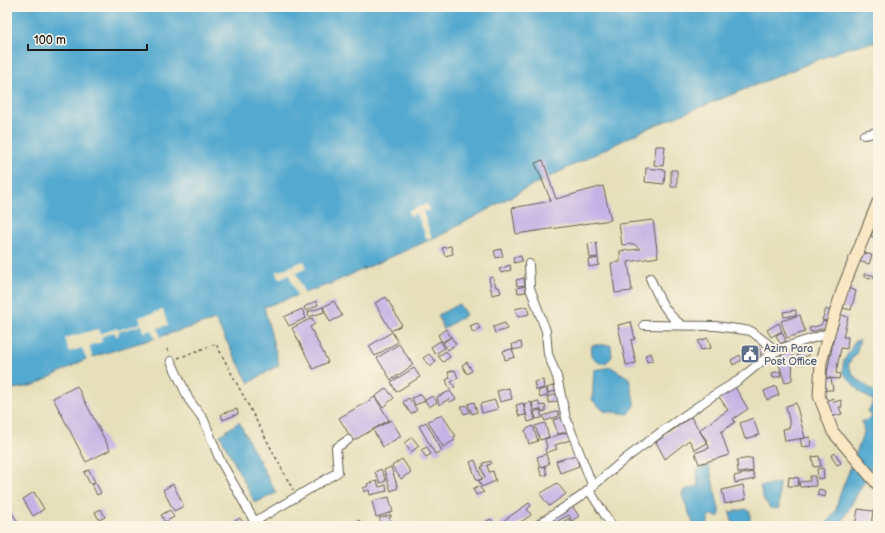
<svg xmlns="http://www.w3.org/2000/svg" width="885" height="533" font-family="'Balsamiq Sans',sans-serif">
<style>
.water{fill:#52a9cf;stroke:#376276}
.pier{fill:#e6dfba}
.building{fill:#c4b2e5}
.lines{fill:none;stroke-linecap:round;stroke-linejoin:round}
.minor-casing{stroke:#636053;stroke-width:10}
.secondary-casing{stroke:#636053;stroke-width:13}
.path{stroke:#636053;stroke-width:1.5;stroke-dasharray:3 3;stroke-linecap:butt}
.minor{stroke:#fff;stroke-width:8}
.secondary{stroke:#fae7c3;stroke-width:11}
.labels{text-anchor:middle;stroke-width:4;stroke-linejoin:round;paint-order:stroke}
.service-label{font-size:11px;fill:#4e5e75;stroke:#fcf5e5;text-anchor:start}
</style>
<rect width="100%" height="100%" fill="#fcf5e5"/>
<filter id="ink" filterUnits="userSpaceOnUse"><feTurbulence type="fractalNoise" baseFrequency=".025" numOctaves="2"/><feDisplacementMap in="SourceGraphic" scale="8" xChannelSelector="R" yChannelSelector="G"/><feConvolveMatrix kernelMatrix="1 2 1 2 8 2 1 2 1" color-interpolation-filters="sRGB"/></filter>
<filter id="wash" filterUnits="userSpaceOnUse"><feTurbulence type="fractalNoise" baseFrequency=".012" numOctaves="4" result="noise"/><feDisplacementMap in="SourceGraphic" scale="16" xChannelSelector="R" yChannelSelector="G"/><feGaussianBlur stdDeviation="0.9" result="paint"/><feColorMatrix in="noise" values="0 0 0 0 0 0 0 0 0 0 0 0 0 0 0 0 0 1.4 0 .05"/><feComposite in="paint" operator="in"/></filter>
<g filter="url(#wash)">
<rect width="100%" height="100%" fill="#e6dfba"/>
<path class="water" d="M 7,7 L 878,7 L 878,42 L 850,47 L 646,129 L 525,189 L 445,233 L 330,284 L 264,307 L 279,365 L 249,383 L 215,320 L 86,359 L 35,385 L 7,390 Z
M 459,304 L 466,315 L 443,329 L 438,315 Z
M 860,340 L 856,354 L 848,364 L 853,375 L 874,392 L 878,383 L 878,457 L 840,525 L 825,526 L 836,510 L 839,497 L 864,432 L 862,421 L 867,421 L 872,416 L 868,411 L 874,401 L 861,393 L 843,373 L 843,363 L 855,341 Z
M 592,345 L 611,345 L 612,357 L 606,363 L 599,363 L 591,356 Z
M 611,367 L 629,378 L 635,406 L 629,414 L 604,411 L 592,400 L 594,370 Z
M 239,422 L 276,493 L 255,503 L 220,435 Z
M 709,465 L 720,514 L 718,517 L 711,515 L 708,517 L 708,526 L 694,526 L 682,495 L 684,490 L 698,486 L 697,470 Z
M 779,483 L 779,509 L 770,508 L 763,498 L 760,486 Z
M 746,509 L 750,512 L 750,522 L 733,526 L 730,512 Z"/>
<path class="pier" d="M 427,204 L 429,210 L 423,212 L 432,238 L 427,240 L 417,213 L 410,216 L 408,211 Z
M 304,261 L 307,268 L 296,273 L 305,295 L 298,297 L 289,275 L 278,279 L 276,272 Z
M 163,310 L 168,325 L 158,328 L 161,338 L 155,339 L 152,330 L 144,332 L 142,325 L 118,332 L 119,335 L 116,336 L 114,332 L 101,337 L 102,342 L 89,346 L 93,359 L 87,361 L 82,348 L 69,352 L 65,338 L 98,329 L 100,334 L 117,328 L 118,330 L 141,323 L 139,317 Z"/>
<g id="blocks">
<path class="building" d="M 656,146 L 665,146 L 663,166 L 654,165 Z
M 543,160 L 556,199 L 603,186 L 611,220 L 516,234 L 512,208 L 551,201 L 535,163 Z
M 646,168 L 665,170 L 664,184 L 645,182 Z
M 671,170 L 677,170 L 677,187 L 671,187 Z
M 653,220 L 658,257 L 628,262 L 632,291 L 615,293 L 611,263 L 620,262 L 620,251 L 640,249 L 634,244 L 622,245 L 619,224 Z
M 878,220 L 878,228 L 874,237 L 871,236 Z
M 596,242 L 598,257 L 590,258 L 588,244 Z
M 451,246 L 453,254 L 445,256 L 442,248 Z
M 501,249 L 503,256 L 496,258 L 494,251 Z
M 861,252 L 872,255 L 869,264 L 858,261 Z
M 521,256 L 522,261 L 514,263 L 513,257 Z
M 598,258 L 599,265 L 589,267 L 588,260 Z
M 510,265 L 511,270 L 501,273 L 499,269 Z
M 864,274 L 878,276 L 878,279 L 864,277 Z
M 493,277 L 496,287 L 499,287 L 501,293 L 492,295 L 489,278 Z
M 524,278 L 525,285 L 517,286 L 516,280 Z
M 525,286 L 526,292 L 518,293 L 517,288 Z
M 848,288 L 856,291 L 851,310 L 843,308 Z
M 386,297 L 402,325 L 391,331 L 375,303 Z
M 316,301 L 318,305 L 306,311 L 304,307 Z
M 334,301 L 342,316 L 330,322 L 323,307 Z
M 527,306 L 529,314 L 518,317 L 515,309 Z
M 323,307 L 324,312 L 309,317 L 308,312 Z
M 302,309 L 306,318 L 289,326 L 284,317 Z
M 826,309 L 830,311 L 827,321 L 822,320 Z
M 796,310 L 796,315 L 784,317 L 783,312 Z
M 800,315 L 805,332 L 787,338 L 781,321 Z
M 841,315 L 848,317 L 843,337 L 848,337 L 847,349 L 841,348 L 836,373 L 840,374 L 839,379 L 826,378 L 835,332 Z
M 312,318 L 315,324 L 310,327 L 328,362 L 313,369 L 292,328 Z
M 823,321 L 827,322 L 825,328 L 811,332 L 809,328 L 821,325 Z
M 631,322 L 635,339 L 631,340 L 636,363 L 626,365 L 618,325 Z
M 477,323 L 480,329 L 473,333 L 470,326 Z
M 505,323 L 507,329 L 495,333 L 493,327 Z
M 779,323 L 782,331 L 771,337 L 767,330 Z
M 446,329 L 451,337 L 442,342 L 438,335 Z
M 392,332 L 398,342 L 375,356 L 369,346 Z
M 782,332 L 786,341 L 780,344 L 776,335 Z
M 451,337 L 456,344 L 448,350 L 443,343 Z
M 708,338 L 711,348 L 701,350 L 698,341 Z
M 440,341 L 445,348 L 435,354 L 431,347 Z
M 521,342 L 522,348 L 513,350 L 512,344 Z
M 399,344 L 413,365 L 391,380 L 377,358 Z
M 758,346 L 761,354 L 755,357 L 751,349 Z
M 512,349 L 515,357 L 505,360 L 503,351 Z
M 793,349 L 792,380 L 785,383 L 777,358 Z
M 808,350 L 808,356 L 798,357 L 797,351 Z
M 446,351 L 450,357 L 443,362 L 438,356 Z
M 651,353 L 653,360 L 647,362 L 645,355 Z
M 429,354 L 436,362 L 430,367 L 423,358 Z
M 740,355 L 742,360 L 733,365 L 731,360 Z
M 796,358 L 809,358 L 809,364 L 796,364 Z
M 467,362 L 472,371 L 467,374 L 462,365 Z
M 414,368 L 420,377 L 396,392 L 391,382 Z
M 455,370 L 458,378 L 451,382 L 455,387 L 450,390 L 446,380 L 450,378 L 448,372 Z
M 780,371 L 781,376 L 773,378 L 772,373 Z
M 824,378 L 831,378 L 833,390 L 824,390 Z
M 543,380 L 544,388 L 536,390 L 534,382 Z
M 555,385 L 556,391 L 548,393 L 547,388 Z
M 77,386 L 110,450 L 86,462 L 53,398 Z
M 776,386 L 779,395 L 767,400 L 764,391 Z
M 735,387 L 748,409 L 733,419 L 735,422 L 721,432 L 729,455 L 699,464 L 695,453 L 709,448 L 707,441 L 699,430 L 728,410 L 719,397 Z
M 386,388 L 394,398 L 383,407 L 375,397 Z
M 509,388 L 512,399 L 500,402 L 497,391 Z
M 546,388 L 548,395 L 540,398 L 538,391 Z
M 450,391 L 456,399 L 450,402 L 449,399 L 439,405 L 437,397 Z
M 421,394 L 425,401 L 415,405 L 412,398 Z
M 556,394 L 558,401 L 549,403 L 547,397 Z
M 433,396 L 437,402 L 429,407 L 425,400 Z
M 375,397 L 389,420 L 353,441 L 339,418 Z
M 409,398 L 417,410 L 411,414 L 403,402 Z
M 833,398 L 834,402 L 841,400 L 842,407 L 839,407 L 842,414 L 831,417 L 826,401 Z
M 495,400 L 498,409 L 482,413 L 480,404 Z
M 538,401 L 540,406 L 545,405 L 546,411 L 542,412 L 541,409 L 534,410 L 532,403 Z
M 474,402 L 477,412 L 472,414 L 468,404 Z
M 531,402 L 535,420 L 528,422 L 524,404 Z
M 523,403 L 526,415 L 519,416 L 516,405 Z
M 796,403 L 805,438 L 785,441 L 783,429 L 789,428 L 790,425 L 786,406 Z
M 466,405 L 470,412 L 464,414 L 461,407 Z
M 237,409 L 238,414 L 223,420 L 221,414 Z
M 540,410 L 542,418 L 536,419 L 534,412 Z
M 558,411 L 559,416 L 545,421 L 543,416 Z
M 442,415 L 456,436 L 453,437 L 455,440 L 443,447 L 428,421 Z
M 563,417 L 567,432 L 558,434 L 553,420 Z
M 691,417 L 707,443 L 695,450 L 689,440 L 665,459 L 656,442 Z
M 753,418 L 759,435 L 745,439 L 740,423 Z
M 391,420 L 401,436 L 383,447 L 373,430 Z
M 426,422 L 442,451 L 435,454 L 419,426 Z
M 545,423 L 549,437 L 540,440 L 535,426 Z
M 533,426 L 538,441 L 529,444 L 525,430 Z
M 568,432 L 570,440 L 555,445 L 557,449 L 546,453 L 545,449 L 547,448 L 545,439 Z
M 412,437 L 419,446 L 411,452 L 404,443 Z
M 810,437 L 811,446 L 802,447 L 800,439 Z
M 427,447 L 431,454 L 426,457 L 421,450 Z
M 835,453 L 841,463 L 837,465 L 831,456 Z
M 546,454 L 549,464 L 540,467 L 537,457 Z
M 576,455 L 579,466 L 560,473 L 556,461 Z
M 819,456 L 821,466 L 814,467 L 812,457 Z
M 752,458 L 753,471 L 738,473 L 737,460 Z
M 402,459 L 411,472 L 401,479 L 392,466 Z
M 475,460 L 482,479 L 477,481 L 470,462 Z
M 491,461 L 491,464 L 487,465 L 489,472 L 493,471 L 496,481 L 481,487 L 479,480 L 485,478 L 481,467 L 483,466 L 483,463 Z
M 545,466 L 547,475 L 542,476 L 539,468 Z
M 391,467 L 398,488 L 391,491 L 384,470 Z
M 823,468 L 824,478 L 818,479 L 817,469 Z
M 381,469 L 386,481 L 380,483 L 375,472 Z
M 89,470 L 95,482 L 90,484 L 84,472 Z
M 753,472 L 755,479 L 735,483 L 734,476 Z
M 810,476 L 815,476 L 816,486 L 800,487 L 799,482 L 810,481 Z
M 789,477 L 799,478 L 798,486 L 788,486 Z
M 377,481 L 379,487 L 386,485 L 387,491 L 370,495 L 369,490 L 364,492 L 363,488 L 368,486 L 367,484 Z
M 96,483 L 101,493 L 97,495 L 92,485 Z
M 557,483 L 566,494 L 549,506 L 540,494 Z
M 173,484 L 184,506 L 174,511 L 163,490 Z
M 743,485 L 746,499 L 725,504 L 722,490 Z
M 478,486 L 484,492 L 476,495 L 473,489 Z
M 819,489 L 826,491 L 825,497 L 817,495 Z
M 34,492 L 44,509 L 33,516 L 23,499 Z
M 389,497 L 393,512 L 376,517 L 372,501 Z
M 529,503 L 531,506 L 527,509 L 531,515 L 515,526 L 496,526 Z
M 572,506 L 579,516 L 572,521 L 569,515 L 558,521 L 561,526 L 542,526 Z
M 101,509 L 105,517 L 99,520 L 95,512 Z
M 858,509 L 873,511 L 871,526 L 855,526 Z
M 170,510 L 174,517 L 165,522 L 161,515 Z
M 11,511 L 20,526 L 8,526 L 7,514 Z
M 391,515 L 391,517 L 389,518 L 393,523 L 383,526 L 379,518 Z
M 240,518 L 245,525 L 250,522 L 252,526 L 234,526 L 232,523 Z
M 569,518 L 572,525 L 562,526 L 561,523 Z
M 491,519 L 495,526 L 477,526 Z
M 359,520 L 363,526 L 348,526 Z"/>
</g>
</g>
<g filter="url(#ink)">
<use href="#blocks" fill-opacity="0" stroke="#636053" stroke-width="1"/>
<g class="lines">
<g class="minor-casing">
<path id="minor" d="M 864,135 L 878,132
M 529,264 L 530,288 L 546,331 L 548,354 L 557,377 L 566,418 L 593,487
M 650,278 C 658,296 665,314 682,325
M 644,325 L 716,326 L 751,331 L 777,351
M 171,361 L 189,400 L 204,420 L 219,458 L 257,526
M 589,490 L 612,526
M 254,522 L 338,472 L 336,448 L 348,440
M 536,526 L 580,497 L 625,459 L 661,432 L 711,397 L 739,380 L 768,356 L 782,348 L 829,333
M 877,526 L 878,523"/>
</g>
<g class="secondary-casing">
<path id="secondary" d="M 878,202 L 843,288 L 829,333 L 821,362 L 819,396 L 833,432 L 878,485"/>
</g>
<path class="path" d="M 167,349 L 169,354
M 178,358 L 216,344 L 293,490"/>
<use href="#minor" class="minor"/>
<use href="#secondary" class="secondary"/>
</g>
</g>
<defs>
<g id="civic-square" transform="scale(1)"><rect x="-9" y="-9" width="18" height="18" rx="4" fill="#5c6f8a" stroke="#fcf5e5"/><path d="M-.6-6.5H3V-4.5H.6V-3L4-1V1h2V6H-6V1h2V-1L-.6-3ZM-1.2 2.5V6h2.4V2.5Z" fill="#fff"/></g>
</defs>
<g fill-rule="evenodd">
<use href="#civic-square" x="750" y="354"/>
</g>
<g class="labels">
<g class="service-label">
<text x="764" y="352">Azim Para<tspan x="764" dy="13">Post Office</tspan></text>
</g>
</g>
<rect width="885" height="533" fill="none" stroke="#fcf5e5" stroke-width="24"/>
<path d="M28 44v6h119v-6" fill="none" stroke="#1c1c1c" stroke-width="2"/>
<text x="34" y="44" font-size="12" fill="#1c1c1c" stroke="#fcf5e5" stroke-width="3" paint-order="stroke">100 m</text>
</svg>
